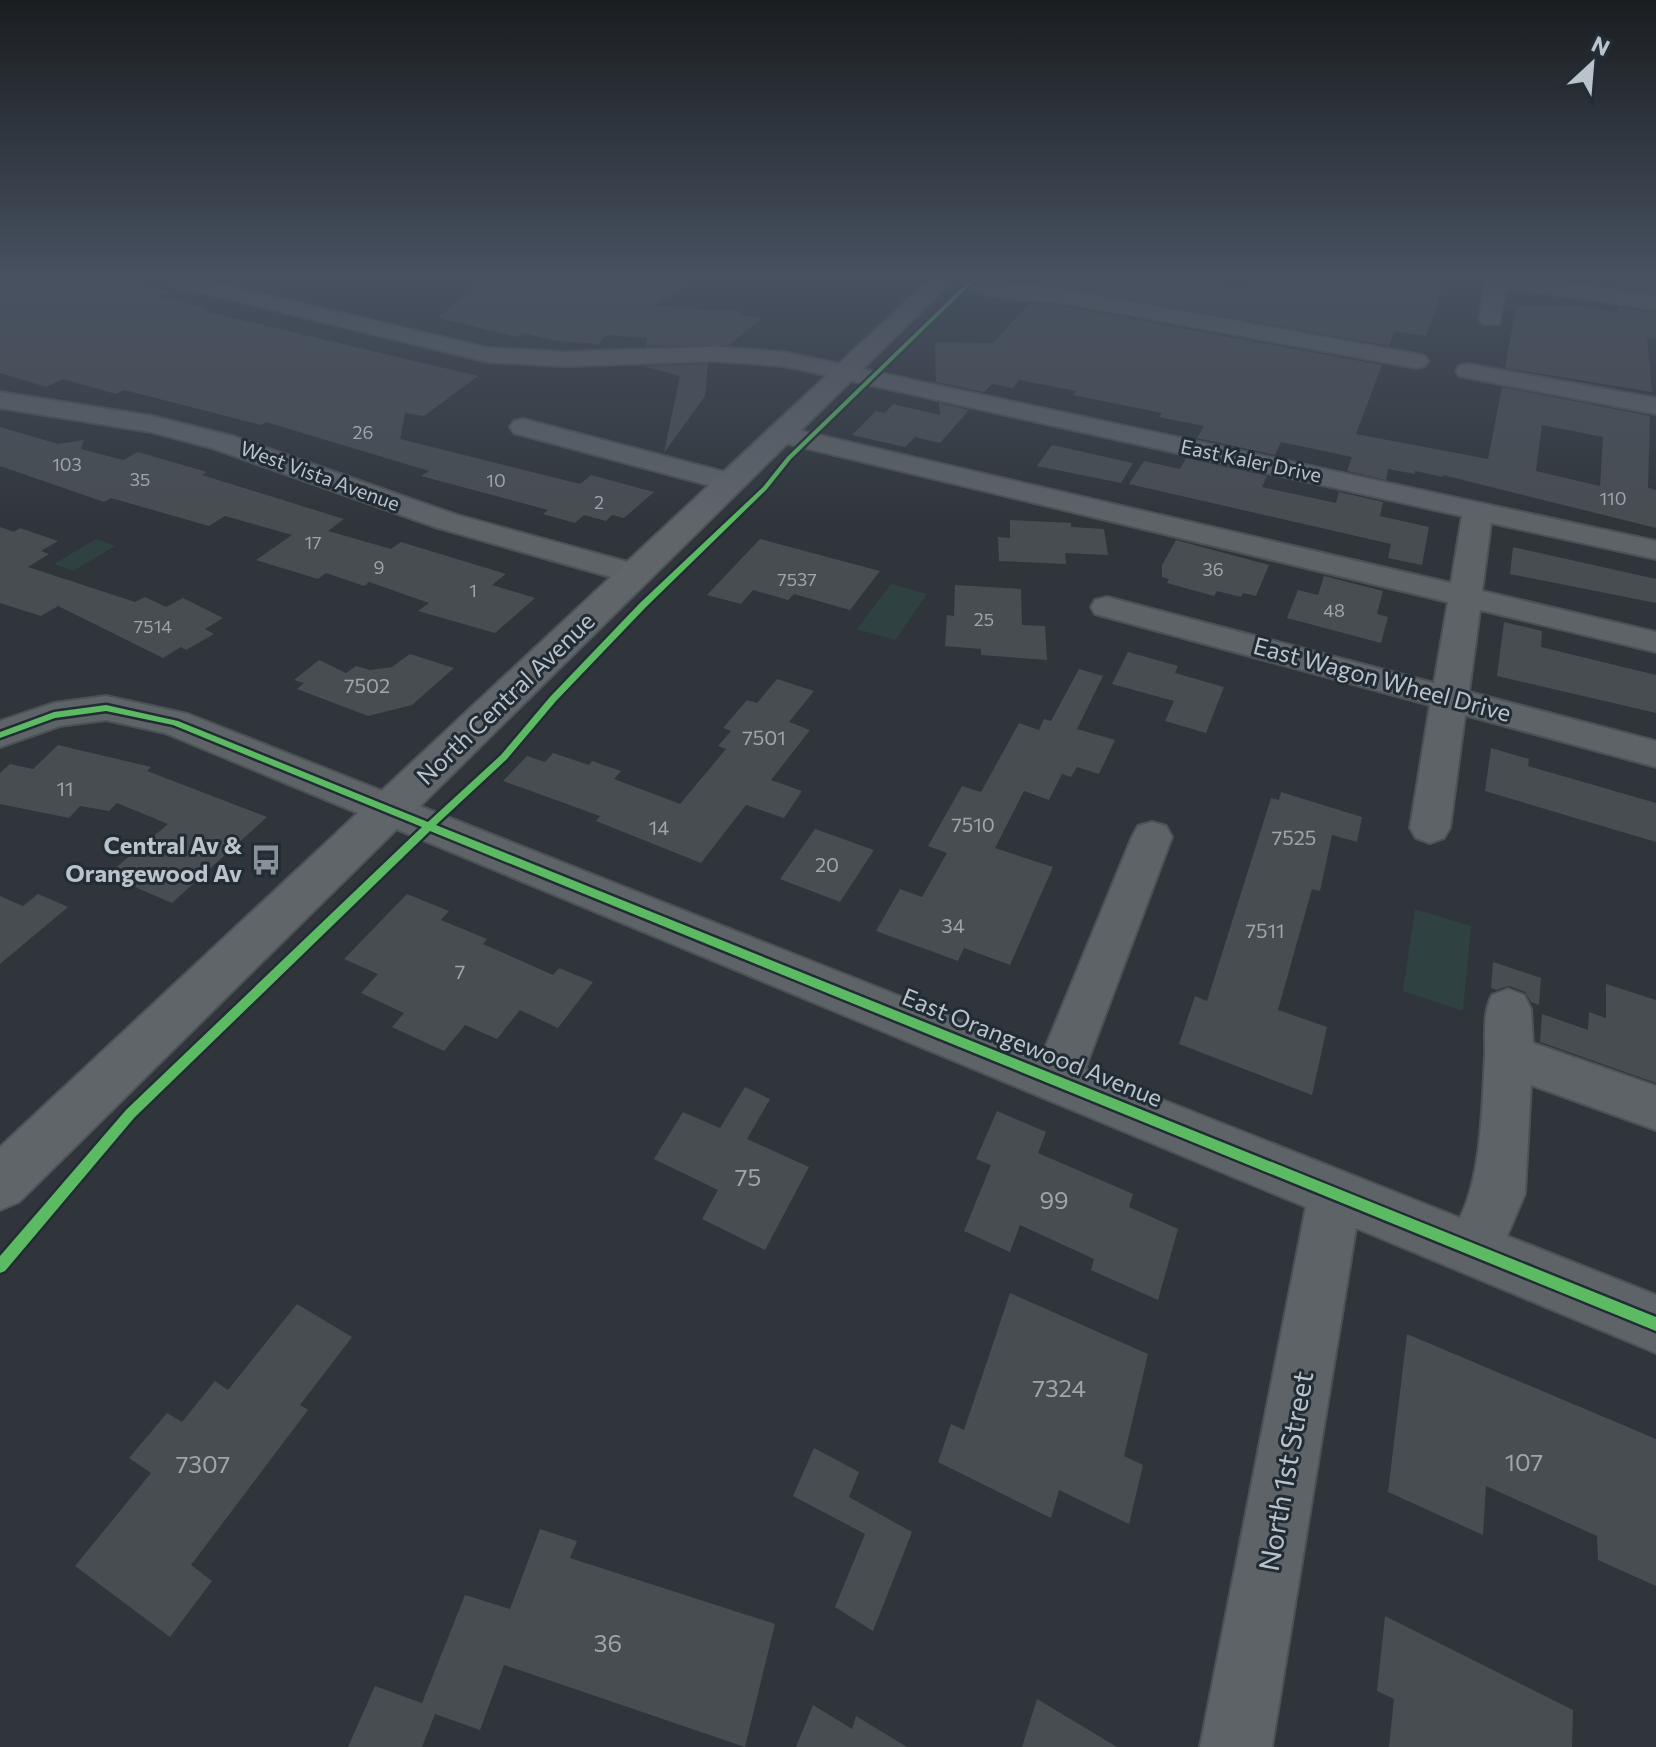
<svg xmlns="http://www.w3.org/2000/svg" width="1656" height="1747" font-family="Commissioner,sans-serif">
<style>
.green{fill:#2f4241}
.building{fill:#484d52;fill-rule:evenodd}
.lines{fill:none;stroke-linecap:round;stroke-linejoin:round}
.minor-casing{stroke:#4c5155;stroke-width:4}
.major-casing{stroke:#4c5257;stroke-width:4}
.minor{fill:#5e6368;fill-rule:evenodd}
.major{fill:#60656a;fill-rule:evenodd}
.cycleway-casing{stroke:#222c35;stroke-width:5}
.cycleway{fill:#5cba63;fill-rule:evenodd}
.labels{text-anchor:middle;stroke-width:6;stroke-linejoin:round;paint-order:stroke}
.far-number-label{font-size:18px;fill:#9ea5ac}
.far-street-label{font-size:20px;fill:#bac2ca;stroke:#222c35}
.number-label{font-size:20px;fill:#9ea5ac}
.street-label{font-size:24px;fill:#bac2ca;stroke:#222c35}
.poi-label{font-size:24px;font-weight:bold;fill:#bac2ca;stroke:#222c35;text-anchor:end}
.near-number-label{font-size:24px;fill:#9ea5ac}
.near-street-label{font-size:28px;fill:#bac2ca;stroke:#222c35}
</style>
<rect width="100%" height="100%" fill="#2f353a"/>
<path class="green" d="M 96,539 L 115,546 L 73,571 L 54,564 Z
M 891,584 L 927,594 L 895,640 L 857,629 Z
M 1415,909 L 1471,926 L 1463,1011 L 1403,991 Z"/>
<path class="building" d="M 0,280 L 78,280 L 83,289 L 103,288 L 109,280 L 127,280 L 168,292 L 158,296 L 210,309 L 205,311 L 212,313 L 478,376 L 424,416 L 405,413 L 400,439 L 580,484 L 591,475 L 654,492 L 624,518 L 612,515 L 606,521 L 584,515 L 575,523 L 543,514 L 548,510 L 421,476 L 429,471 L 266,422 L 261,425 L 124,390 L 116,394 L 63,379 L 46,387 L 0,373 Z
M 482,280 L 696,280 L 653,306 L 742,311 L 741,315 L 762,318 L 729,345 L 646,346 L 647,338 L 606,335 L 599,344 L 556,341 L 523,333 L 517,337 L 438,318 Z
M 1051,280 L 1188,280 L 1251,290 L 1252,280 L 1420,280 L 1444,283 L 1426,336 L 1394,331 L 1389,346 L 1046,284 Z
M 1620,280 L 1656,280 L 1656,293 L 1619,288 Z
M 1029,304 L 1058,305 L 1382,365 L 1356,434 L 1488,459 L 1502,387 L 1650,416 L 1648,488 L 1656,490 L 1656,528 L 1443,475 L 1443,477 L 1415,471 L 1415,474 L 1388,469 L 1386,480 L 1347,471 L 1352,457 L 1281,442 L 1275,455 L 1197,438 L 1204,426 L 1159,417 L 1162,413 L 1073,395 L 1076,391 L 1019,380 L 1013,388 L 992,384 L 984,392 L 936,382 L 935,342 L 993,343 ZM 1542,425 L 1603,437 L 1600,486 L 1536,471 Z
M 1576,305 L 1617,312 L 1617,307 L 1656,313 L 1656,340 L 1647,338 L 1652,392 L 1505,368 L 1516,306 Z
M 708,364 L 705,396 L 664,453 L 680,376 L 643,366 Z
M 939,403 L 969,410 L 940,443 L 915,437 L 905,447 L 852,435 L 876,411 L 885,413 L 893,404 L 940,415 Z
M 0,427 L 58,444 L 84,440 L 81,449 L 123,460 L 138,452 L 207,472 L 202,475 L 344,519 L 328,531 L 391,549 L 401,542 L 506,574 L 492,585 L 535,598 L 495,633 L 418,611 L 429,603 L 369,582 L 364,586 L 326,573 L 318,579 L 256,560 L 292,535 L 225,516 L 209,526 L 111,498 L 104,502 L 0,466 Z
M 1052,445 L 1133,463 L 1121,483 L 1037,466 Z
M 1186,458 L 1267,476 L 1262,487 L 1336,503 L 1339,492 L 1383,502 L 1380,516 L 1429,527 L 1422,565 L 1388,558 L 1391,544 L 1129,484 L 1144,461 L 1180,469 Z
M 1010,520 L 1071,523 L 1071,527 L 1104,529 L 1108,555 L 1065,553 L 1066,564 L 999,561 L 998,537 L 1010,538 Z
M 0,527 L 14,532 L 20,528 L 58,541 L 41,551 L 49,554 L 28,567 L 135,602 L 145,597 L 166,607 L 183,598 L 223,618 L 205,629 L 214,634 L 186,650 L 181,647 L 163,658 L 58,606 L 41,616 L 0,603 Z
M 760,539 L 861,566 L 880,571 L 850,610 L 794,594 L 788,600 L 753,590 L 741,604 L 707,595 Z
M 1176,540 L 1269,565 L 1256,596 L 1243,593 L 1241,597 L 1217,591 L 1214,596 L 1167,583 L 1169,579 L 1162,577 L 1162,565 Z
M 1513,547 L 1656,579 L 1656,603 L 1510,574 Z
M 1324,576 L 1383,591 L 1377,614 L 1388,617 L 1381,643 L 1287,618 L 1298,590 L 1318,595 Z
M 955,585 L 1021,589 L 1022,625 L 1045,626 L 1047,660 L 981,655 L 981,649 L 945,646 L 947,615 L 954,616 Z
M 1504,622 L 1542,631 L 1541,647 L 1656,675 L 1656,713 L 1497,676 Z
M 1128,652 L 1178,666 L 1175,673 L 1224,687 L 1206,733 L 1165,721 L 1174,701 L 1112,684 Z
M 410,654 L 454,668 L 412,705 L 368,716 L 297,689 L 304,683 L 294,680 L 319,660 L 346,673 L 356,666 L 370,670 L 392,667 Z
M 1079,669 L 1103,676 L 1077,729 L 1115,740 L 1099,774 L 1077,767 L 1071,777 L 1062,774 L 1049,800 L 1024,791 L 995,848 L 1053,867 L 1010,965 L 964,948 L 958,961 L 876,931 L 900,889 L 922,897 L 947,853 L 928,846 L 962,786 L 981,792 L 1019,723 L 1039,730 L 1044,719 L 1051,721 Z
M 777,679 L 814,691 L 789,722 L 810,730 L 771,780 L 802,791 L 784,818 L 746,805 L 701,863 L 596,821 L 600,816 L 503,781 L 527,756 L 545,762 L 553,753 L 589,765 L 592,761 L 621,771 L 614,779 L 680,804 L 726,749 L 718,746 L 731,731 L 723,728 L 747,700 L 757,703 Z
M 58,745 L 151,767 L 147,771 L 267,817 L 172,903 L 107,875 L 168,824 L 117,803 L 109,811 L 80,806 L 69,818 L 0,804 L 0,773 L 10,764 L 33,769 Z
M 1491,748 L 1529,759 L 1528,766 L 1656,803 L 1656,842 L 1485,791 Z
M 1281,792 L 1362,817 L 1357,842 L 1332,835 L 1320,891 L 1312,889 L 1278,1010 L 1327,1027 L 1312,1095 L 1179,1044 L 1195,996 L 1207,1001 L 1271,798 L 1279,800 Z
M 815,829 L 874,850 L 840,902 L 780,879 Z
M 38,894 L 68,907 L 0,964 L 0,896 L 23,906 Z
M 407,894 L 449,911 L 441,920 L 487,939 L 483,944 L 553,975 L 559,968 L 593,982 L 558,1028 L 520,1010 L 497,1039 L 465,1025 L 444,1051 L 392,1027 L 404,1013 L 361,993 L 378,974 L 344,959 Z
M 1493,962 L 1541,978 L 1539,1005 L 1531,1002 L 1525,992 L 1509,986 L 1496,990 L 1491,988 Z
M 1606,984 L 1656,1000 L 1656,1083 L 1540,1042 L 1542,1014 L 1588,1030 L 1589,1012 L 1606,1018 Z
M 745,1087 L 770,1099 L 747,1139 L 809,1167 L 765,1250 L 702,1219 L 718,1190 L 654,1159 L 683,1112 L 720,1128 Z
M 997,1111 L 1046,1132 L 1038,1153 L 1133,1194 L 1129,1207 L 1178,1229 L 1158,1300 L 1091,1270 L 1094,1259 L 1020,1225 L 1010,1252 L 964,1231 L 991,1165 L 976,1159 Z
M 1010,1293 L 1148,1354 L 1124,1456 L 1143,1465 L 1129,1524 L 1059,1490 L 1051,1518 L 938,1462 L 951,1424 L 964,1430 Z
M 297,1304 L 352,1337 L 300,1405 L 308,1410 L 191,1565 L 212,1581 L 170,1637 L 75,1566 L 151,1473 L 129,1458 L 167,1413 L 182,1422 L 215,1381 L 228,1390 Z
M 1407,1334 L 1656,1439 L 1656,1586 L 1598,1560 L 1597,1536 L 1486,1486 L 1483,1535 L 1388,1492 Z
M 814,1448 L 859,1472 L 849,1497 L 912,1532 L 873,1631 L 835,1607 L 865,1534 L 793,1496 Z
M 540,1529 L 577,1541 L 570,1558 L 775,1624 L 745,1747 L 504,1665 L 480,1730 L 435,1714 L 422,1747 L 348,1747 L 375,1686 L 422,1703 L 465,1595 L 510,1609 Z
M 1385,1616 L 1573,1710 L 1572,1747 L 1389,1747 L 1394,1699 L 1377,1691 Z
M 1037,1699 L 1117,1747 L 1022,1747 Z
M 813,1705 L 852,1729 L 856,1716 L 907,1747 L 796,1747 Z"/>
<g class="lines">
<g class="minor-casing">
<path id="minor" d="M 81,280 L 106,280 L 103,285 L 83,286 Z
M 168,280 L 204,280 L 488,348 L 565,352 L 715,347 L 784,352 L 1656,541 L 1656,559 L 1491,523 L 1482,591 L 1656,632 L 1656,652 L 1480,610 L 1469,692 L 1656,741 L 1656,767 L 1465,715 L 1450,828 L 1444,838 L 1430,843 L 1416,838 L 1410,828 L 1430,705 L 1095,614 L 1091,607 L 1095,600 L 1107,597 L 1434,683 L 1448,602 L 780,442 L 770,440 L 766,434 L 770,428 L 780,426 L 1451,583 L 1462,516 L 784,366 L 715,361 L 565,366 L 488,362 L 171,285 Z
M 963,280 C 994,278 1026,287 1058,288 L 1416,354 L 1425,356 L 1428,361 L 1425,366 L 1416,368 L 1058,302 C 1033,301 979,300 963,280 Z
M 1486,280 L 1547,280 L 1656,296 L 1656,310 L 1507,287 L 1499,324 L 1483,324 L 1479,319 Z
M 1468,364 L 1656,398 L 1656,414 L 1459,376 L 1456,371 L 1459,366 Z
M 0,392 L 152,416 L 232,436 L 457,515 L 646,567 L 651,574 L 646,581 L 635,584 L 435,527 L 212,448 L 151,432 L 0,408 Z
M 523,419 L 740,476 L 744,482 L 740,488 L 730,491 L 514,433 L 510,427 L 514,421 Z
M 106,696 L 188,714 L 1043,1053 L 1132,837 L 1138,826 L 1152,822 L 1166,826 L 1172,837 L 1085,1069 L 1460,1218 C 1482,1173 1482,1107 1485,1057 C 1486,1035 1482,1015 1492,995 L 1508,989 L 1524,995 L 1531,1009 L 1533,1043 L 1656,1086 L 1656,1130 L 1531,1085 L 1525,1194 L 1507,1236 L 1656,1295 L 1656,1353 L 1356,1228 L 1272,1747 L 1200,1747 L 1306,1207 L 165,733 L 106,720 L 60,726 L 0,747 L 0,721 L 54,703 Z"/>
</g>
<g class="major-casing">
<path id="major" d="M 929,280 L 953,280 L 19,1202 L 0,1210 L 0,1147 Z"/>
</g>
<use href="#minor" class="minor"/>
<use href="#major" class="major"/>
<g class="cycleway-casing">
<path id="cycleway" d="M 970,280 L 975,280 L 791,459 L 767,489 L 646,607 L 556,701 L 507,759 L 436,825 L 1656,1317 L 1656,1331 L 430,831 L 134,1118 L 5,1271 L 0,1273 L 0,1256 L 126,1110 L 422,827 L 173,725 L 106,711 L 55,718 L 0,738 L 0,732 L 54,712 L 106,705 L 178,721 L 428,822 L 501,755 L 550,697 L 640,603 L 763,487 L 787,457 Z"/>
</g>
<use href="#cycleway" class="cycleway"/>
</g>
<linearGradient id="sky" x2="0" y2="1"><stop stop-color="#1a1d20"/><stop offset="0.53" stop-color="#475160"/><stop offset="1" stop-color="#475160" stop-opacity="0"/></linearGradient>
<rect width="1656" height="524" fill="url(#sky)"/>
<defs>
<g id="bus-bare" transform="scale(2.4)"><path d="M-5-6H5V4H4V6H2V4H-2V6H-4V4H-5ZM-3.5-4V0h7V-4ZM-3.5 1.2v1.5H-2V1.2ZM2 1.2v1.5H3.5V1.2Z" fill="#899198" stroke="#222c35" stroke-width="2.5" paint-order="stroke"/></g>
</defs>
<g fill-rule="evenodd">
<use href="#bus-bare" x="266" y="860"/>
</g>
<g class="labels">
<g class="far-number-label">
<text x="363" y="439">26</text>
<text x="67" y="471">103</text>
<text x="140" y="486">35</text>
<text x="496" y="487">10</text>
<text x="1613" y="505">110</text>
<text x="599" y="509">2</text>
<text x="313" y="549">17</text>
<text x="379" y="574">9</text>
<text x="1213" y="576">36</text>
<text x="797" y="586">7537</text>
<text x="473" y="597">1</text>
<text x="1334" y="617">48</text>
<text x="984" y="626">25</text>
<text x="153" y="633">7514</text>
</g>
<g class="far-street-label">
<text transform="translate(1251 461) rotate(12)" y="7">East Kaler Drive</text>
<text transform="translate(320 476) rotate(20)" y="7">West Vista Avenue</text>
</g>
<g class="number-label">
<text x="367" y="693">7502</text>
<text x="764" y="745">7501</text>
<text x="65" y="796">11</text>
<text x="973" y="832">7510</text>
<text x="659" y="835">14</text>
<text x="1294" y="845">7525</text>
<text x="827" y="872">20</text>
<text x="953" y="933">34</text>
<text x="1265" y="938">7511</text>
<text x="460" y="979">7</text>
</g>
<g class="street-label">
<text transform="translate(1382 680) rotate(15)" y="8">East Wagon Wheel Drive</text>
<text transform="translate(506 699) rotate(-44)" y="8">North Central Avenue</text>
<text transform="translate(1032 1048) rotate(22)" y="8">East Orangewood Avenue</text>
</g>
<g class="poi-label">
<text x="242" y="854">Central Av &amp;<tspan x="242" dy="28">Orangewood Av</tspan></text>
</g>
<g class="near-number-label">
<text x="748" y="1186">75</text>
<text x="1054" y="1209">99</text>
<text x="1059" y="1397">7324</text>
<text x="1524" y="1471">107</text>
<text x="203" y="1473">7307</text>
<text x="608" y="1652">36</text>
</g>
<g class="near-street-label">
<text transform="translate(1286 1471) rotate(-80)" y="10">North 1st Street</text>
</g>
</g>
<g transform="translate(1592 64) rotate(26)" stroke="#222c35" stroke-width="6" paint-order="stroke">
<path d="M0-6L14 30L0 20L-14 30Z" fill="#bac2ca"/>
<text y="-12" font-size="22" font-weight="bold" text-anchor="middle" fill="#bac2ca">N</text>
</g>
</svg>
